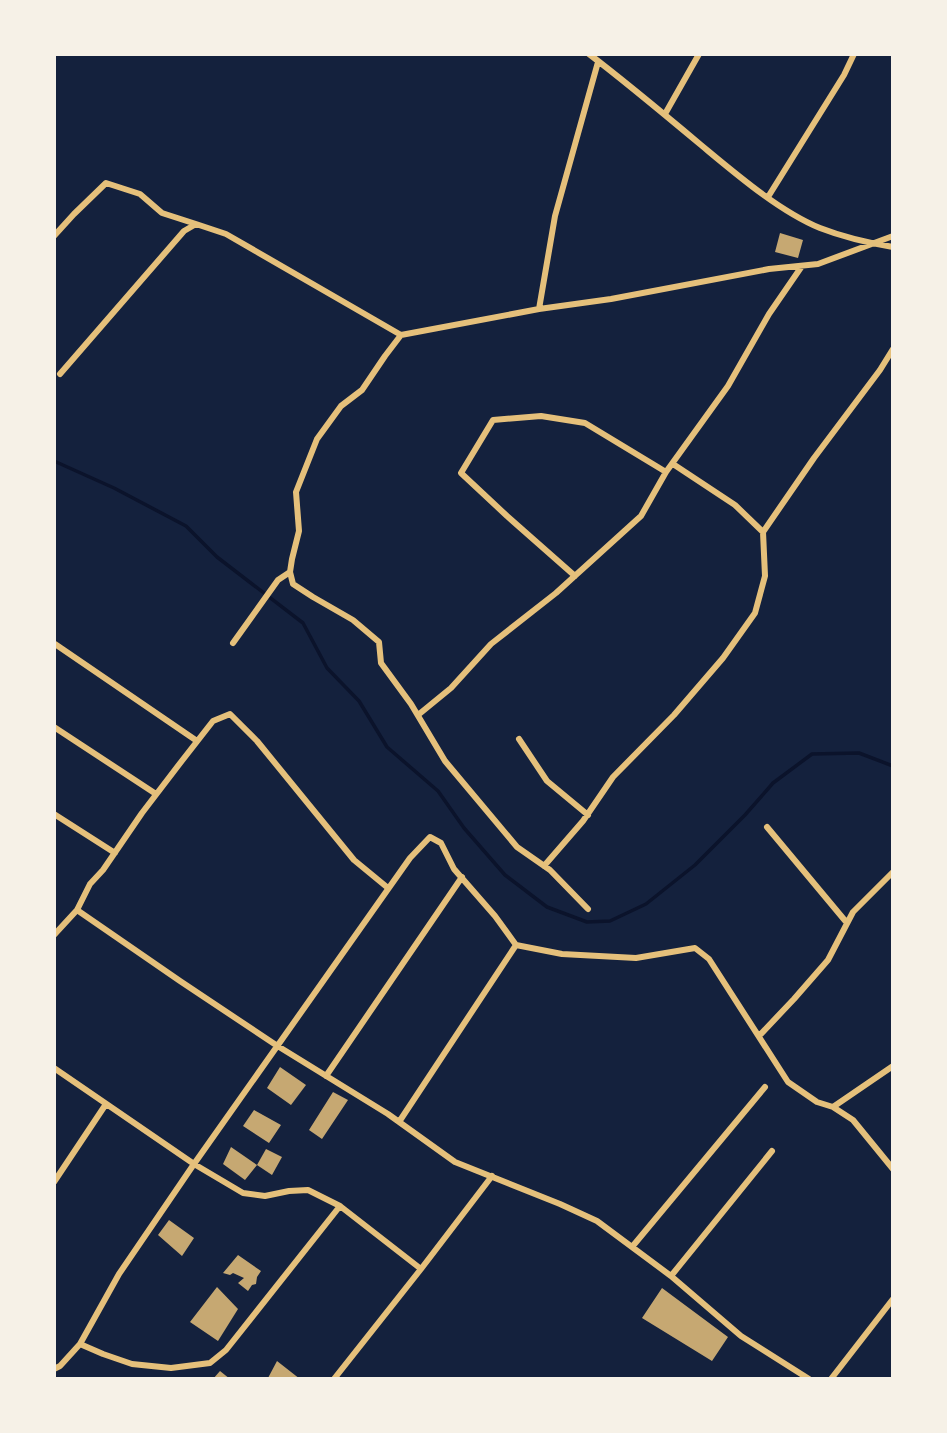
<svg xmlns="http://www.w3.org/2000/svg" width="947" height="1433" font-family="Montserrat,sans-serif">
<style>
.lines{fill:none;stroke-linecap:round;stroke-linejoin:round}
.stream{stroke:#0b132b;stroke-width:3.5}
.building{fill:#c6a872}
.minor{stroke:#e5c07b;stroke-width:6}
</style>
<rect width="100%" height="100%" fill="#14213d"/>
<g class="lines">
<path class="stream" d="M 54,461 L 114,488 L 186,526 L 217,557 L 303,623 L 327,668 L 359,701 L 387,747 L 438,791 L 464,828 L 505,875 L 547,907 L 587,922 L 610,921 L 646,904 L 695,865 L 745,815 L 773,783 L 812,754 L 859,753 L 893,766"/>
</g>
<path class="building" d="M 780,233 L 803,240 L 798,258 L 775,252 Z
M 280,1067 L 306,1085 L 291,1105 L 267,1088 Z
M 333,1092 L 348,1100 L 322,1139 L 309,1130 Z
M 254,1110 L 281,1125 L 269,1143 L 243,1126 Z
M 231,1147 L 257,1165 L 245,1180 L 223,1164 Z
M 266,1149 L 282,1157 L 272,1175 L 257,1165 Z
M 169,1220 L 194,1238 L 182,1256 L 158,1235 Z
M 238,1255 L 261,1271 L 257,1277 L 256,1284 L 252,1285 L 248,1291 L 238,1283 L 244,1278 L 233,1273 L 230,1275 L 223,1273 Z
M 217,1287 L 238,1309 L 218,1341 L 190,1322 Z
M 662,1288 L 728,1337 L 712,1361 L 642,1318 Z
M 277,1361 L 300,1379 L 268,1378 Z
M 220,1371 L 230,1379 L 213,1379 Z"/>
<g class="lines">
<path class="minor" d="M 589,54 C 627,83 664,114 701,145 C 736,174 779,211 820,228 C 843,237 869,243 893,247
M 665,114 L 699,54
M 768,197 L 844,75 L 854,54
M 54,236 L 74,214 L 106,183 L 140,194 L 162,213 L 196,224
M 539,309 L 555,216 L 598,62
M 60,374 L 184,231 L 196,224 L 226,234 L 401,335
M 673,464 L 735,505 L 763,532 L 814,458 L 880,370 L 893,349
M 575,576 L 507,516 L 461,473 L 493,420 L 541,416 L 585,423 L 666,472
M 233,643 L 278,580 L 290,572
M 54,645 L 55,644 L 197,741
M 418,715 L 451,688 L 491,644 L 556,593 L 641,516 L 666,472 L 728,386 L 769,314 L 802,266
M 54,727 L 156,794
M 519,739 L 547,781 L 588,815
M 54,814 L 115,853
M 767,827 L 847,923
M 544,866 L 583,821 L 613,777 L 674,715 L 723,658 L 755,613 L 765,576 L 763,532
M 588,909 L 550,870 L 517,847 L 445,761 L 411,704 L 381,663 L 379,642 L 353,620 L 313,597 L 293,584 L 290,572 L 292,559 L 299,531 L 296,492 L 317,439 L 341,406 L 362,390 L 385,356 L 401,335 L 539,309 L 611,299 L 769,269 L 818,264 L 893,236
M 77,910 L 180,981 L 276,1045 L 388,1114 L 455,1162 L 560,1204 L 597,1221 L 671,1276 L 741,1336 L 809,1379
M 54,935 L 77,910 L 90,884 L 103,870 L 142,813 L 181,762 L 213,721 L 230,714 L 257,741 L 354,860 L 388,888
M 759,1036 L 794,999 L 828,960 L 853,912 L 893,872
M 54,1068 L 194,1164 L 243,1193 L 265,1196 L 289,1191 L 308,1190 L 340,1206
M 326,1076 L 462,877
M 833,1107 L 893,1066
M 399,1122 L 516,945
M 54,1182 L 106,1104
M 632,1247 L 765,1087
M 671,1276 L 772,1151
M 80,1344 L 103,1354 L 132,1364 L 171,1368 L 210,1363 L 226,1350 L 340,1206 L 421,1269
M 54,1369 L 60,1366 L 80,1344 L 119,1274 L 194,1164 L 410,858 L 430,837 L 441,843 L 454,869 L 495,916 L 516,945 L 562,954 L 636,958 L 695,948 L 709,959 L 788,1082 L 817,1102 L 833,1107 L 853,1120 L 893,1169
M 334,1379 L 421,1269 L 492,1176
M 831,1379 L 893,1299"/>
</g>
<rect width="947" height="1433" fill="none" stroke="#f6f1e7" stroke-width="112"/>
</svg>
